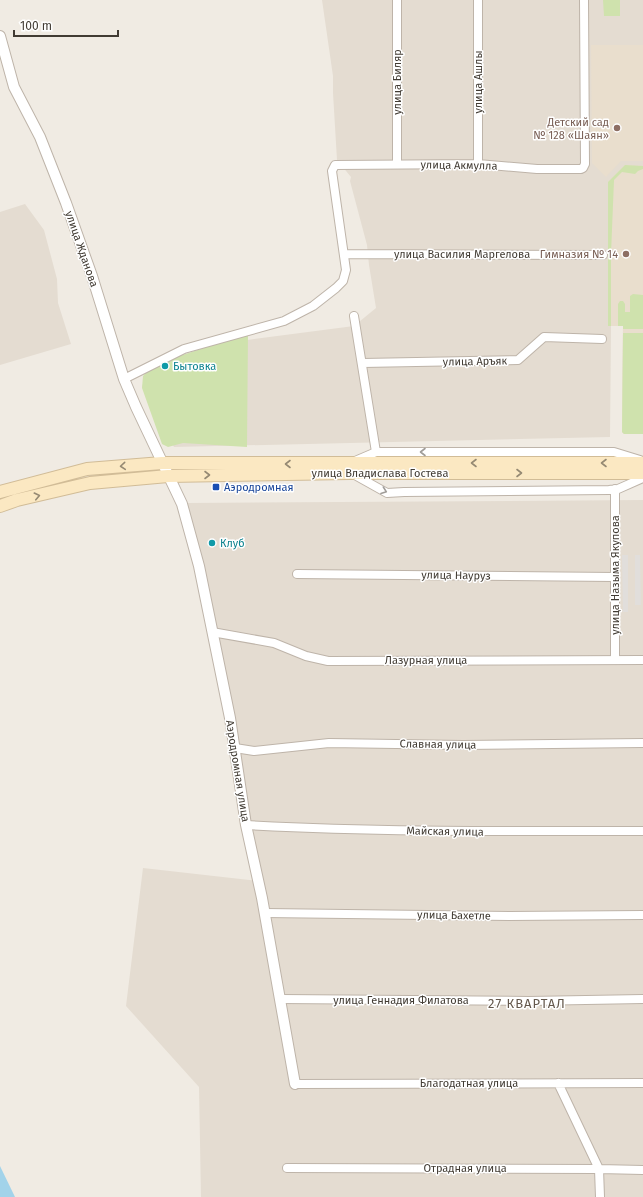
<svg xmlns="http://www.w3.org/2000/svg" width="643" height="1197" font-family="'Fira Sans',sans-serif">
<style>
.residential{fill:#e4dcd1}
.education{fill:#e9decd}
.green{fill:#cfe2ad}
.parking{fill:#e1dedb}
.water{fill:#a2d3ea}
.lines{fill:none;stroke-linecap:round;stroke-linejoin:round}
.minor-casing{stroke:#beb4a9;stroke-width:10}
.tertiary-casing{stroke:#beb4a9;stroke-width:12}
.secondary-casing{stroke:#d1bc97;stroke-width:14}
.minor{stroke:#fff;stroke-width:8}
.tertiary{stroke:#fff;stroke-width:10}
.secondary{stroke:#fbe8c2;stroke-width:12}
.oneway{stroke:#a09d99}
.oneway2{stroke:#958973}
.education-dot{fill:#8d6e63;stroke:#fff;stroke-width:1.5}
.culture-dot{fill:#0f9aa8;stroke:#fff;stroke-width:1.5}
.transit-dot{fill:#1a4fb4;stroke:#fff;stroke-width:1.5}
.labels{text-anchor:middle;stroke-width:3;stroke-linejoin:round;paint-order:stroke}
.street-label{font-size:11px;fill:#413b33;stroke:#fff}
.education-label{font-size:11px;fill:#785e54;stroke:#fff;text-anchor:end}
.culture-label{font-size:11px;fill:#0d838f;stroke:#fff;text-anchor:start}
.transit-label{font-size:11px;fill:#164399;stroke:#fff;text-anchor:start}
.quarter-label{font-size:13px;letter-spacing:1px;fill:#63574b;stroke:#fff}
</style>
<rect width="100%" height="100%" fill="#f0ebe3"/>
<path class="residential" d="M 322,0 L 643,0 L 643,434 L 624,434 L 622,432 L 623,326 L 611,326 L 610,437 L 174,447 L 142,386 L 151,371 L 247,340 L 354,326 L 376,308 L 369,265 L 367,245 L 350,181 L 351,177 L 337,160 L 333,93 L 333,76 Z
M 25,204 L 44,230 L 57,279 L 58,303 L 71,344 L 0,365 L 0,212 Z
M 643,500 L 643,1197 L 201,1197 L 199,1087 L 126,1006 L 143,868 L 259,881 L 187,503 Z"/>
<path class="education" d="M 591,45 L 643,45 L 643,161 L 621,161 L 606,177 L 592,163 Z
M 625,165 L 643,166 L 643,434 L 624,434 L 622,432 L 623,326 L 608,326 L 608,182 Z"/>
<path class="green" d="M 603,0 L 620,0 L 620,16 L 604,16 Z
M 625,165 L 643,166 L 643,169 L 638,171 L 635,174 L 622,172 L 614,180 L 611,254 L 611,326 L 608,326 L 608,182 Z
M 633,294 L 643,295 L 643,329 L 623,329 L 623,326 L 618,326 L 618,304 L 620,301 L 623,301 L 625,304 L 625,312 L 630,312 L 630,296 Z
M 248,333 L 247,447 L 183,443 L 168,447 L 162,444 L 142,388 L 143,376 L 153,365 Z
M 623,333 L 643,333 L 643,434 L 624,434 L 622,432 Z"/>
<path class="parking" d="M 622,555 L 628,555 L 628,612 L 623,612 Z
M 635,555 L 640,555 L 641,605 L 635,605 Z"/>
<path class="water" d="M 0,1166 L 15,1197 L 0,1197 Z"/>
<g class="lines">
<g class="minor-casing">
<path id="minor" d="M 397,0 L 397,164
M 478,164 L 478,0
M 345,254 L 603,255
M 354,316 L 376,452
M 363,363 L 518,360 L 544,337 L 602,339
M 124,379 L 184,349 L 284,321 L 313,306 L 336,288 L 343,281 L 346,270 L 332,171 L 335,165 L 478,164 L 537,169 L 581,169 L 583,168 L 585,164 L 584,0
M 355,461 L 376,452 L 614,452 L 640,460
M 353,474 L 387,493 L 404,492 L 609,490 L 618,489 L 643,478
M 615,489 L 615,660
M 297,574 L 615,577
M 212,632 L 274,643 L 306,656 L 328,661 L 643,660
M 235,748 L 254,751 L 329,743 L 463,745 L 643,743
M 246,825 C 378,832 511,831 643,831
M 265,913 L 509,916 L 643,915
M 280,999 L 529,1001 L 643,999
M 558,1083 L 599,1169 L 600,1197
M 295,1084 L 643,1083
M 287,1168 L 599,1169 L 643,1170"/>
</g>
<g class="tertiary-casing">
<path id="tertiary" d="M 0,36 L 14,87 L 40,137 L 66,203 L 92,276 L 124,379 L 136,407 L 182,504 L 199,566 L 230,718 L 246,825 L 262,898 L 295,1084"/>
</g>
<g class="secondary-casing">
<path id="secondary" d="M 0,492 L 87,469 L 162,463 L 643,463
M 0,506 L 17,500 L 90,483 L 168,476 L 350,473 L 643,473"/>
</g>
<use href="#minor" class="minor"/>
<use href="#tertiary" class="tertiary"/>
<use href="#secondary" class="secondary"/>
</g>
<defs><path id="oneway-chevron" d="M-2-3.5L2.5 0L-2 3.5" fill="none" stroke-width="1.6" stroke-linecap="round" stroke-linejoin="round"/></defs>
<g class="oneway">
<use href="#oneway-chevron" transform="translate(423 452) rotate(180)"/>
<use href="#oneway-chevron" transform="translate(384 491) rotate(20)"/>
</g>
<g class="oneway2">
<use href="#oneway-chevron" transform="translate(474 463) rotate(180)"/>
<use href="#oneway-chevron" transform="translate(604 463) rotate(180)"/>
<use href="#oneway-chevron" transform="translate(288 464) rotate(-180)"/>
<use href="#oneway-chevron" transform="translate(123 466) rotate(175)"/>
<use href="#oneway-chevron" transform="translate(519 473)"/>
<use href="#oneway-chevron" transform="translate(207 475)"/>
<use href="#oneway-chevron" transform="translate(37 496) rotate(-13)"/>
</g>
<g class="education-dot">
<circle cx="617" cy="128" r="4"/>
<circle cx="626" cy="254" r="4"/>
</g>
<g class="culture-dot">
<circle cx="165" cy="366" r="4"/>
<circle cx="212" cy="543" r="4"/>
</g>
<rect class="transit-dot" x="212" y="483" width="8" height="8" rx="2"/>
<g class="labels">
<g class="street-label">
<text transform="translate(397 82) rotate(-90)" y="4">улица Биляр</text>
<text transform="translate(478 82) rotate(-90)" y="4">улица Ашлы</text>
<text transform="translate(459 165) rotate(1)" y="4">улица Акмулла</text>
<text transform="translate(82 249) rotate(71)" y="4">улица Жданова</text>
<text x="462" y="258">улица Василия Маргелова</text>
<text transform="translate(475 361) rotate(-1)" y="4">улица Аръяк</text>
<text x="380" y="477">улица Владислава Гостева</text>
<text transform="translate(456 575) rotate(1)" y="4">улица Науруз</text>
<text transform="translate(615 575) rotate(-90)" y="4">улица Назыма Якупова</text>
<text x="426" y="664">Лазурная улица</text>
<text transform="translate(438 744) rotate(1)" y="4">Славная улица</text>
<text transform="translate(238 771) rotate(81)" y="4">Аэродромная улица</text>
<text transform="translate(445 831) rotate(1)" y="4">Майская улица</text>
<text transform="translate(454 915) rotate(1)" y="4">улица Бахетле</text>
<text x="401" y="1004">улица Геннадия Филатова</text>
<text x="469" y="1087">Благодатная улица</text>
<text x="465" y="1172">Отрадная улица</text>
</g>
<g class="education-label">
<text x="609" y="126">Детский сад<tspan x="609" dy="13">№ 128 «Шаян»</tspan></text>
<text x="618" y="258">Гимназия № 14</text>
</g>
<g class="culture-label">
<text x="173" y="370">Бытовка</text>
<text x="220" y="547">Клуб</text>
</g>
<g class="transit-label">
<text x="224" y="491">Аэродромная</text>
</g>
<g class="quarter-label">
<text x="527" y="1008">27 КВАРТАЛ</text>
</g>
</g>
<path d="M14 30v6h104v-6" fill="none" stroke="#413b33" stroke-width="2"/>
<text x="20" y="30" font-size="12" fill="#413b33" stroke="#ffffff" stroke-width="3" paint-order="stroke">100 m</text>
</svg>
